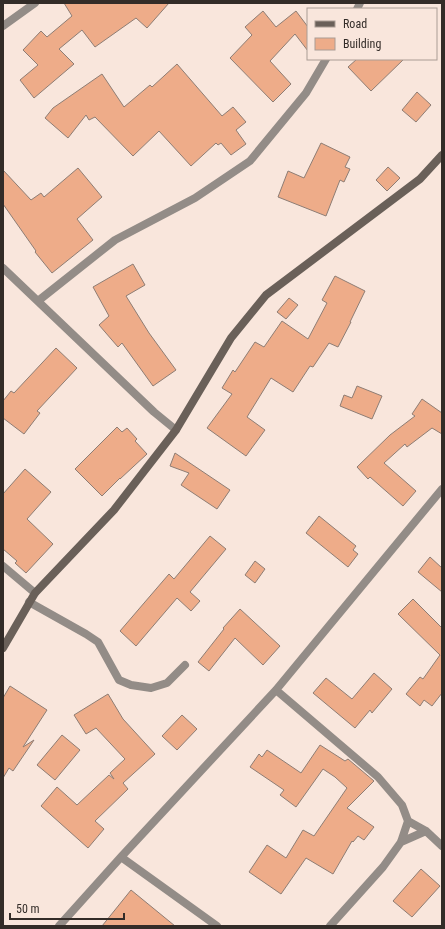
<svg xmlns="http://www.w3.org/2000/svg" width="445" height="929" font-family="'Roboto Condensed',sans-serif">
<style>
.building{fill:#eeac89;stroke:#8e7d74}
.lines{fill:none;stroke-linecap:round;stroke-linejoin:round}
.street{stroke:#938c87;stroke-width:8}
.secondary{stroke:#6a6059;stroke-width:8}
</style>
<rect width="100%" height="100%" fill="#f9e6dc"/>
<path class="building" d="M 64,3 L 169,3 L 147,28 L 136,18 L 95,47 L 82,30 L 59,49 L 74,64 L 34,98 L 20,80 L 38,65 L 23,50 L 41,31 L 47,37 L 72,16 Z
M 263,11 L 276,27 L 296,11 L 308,27 L 308,51 L 295,34 L 270,61 L 291,84 L 273,102 L 230,58 L 252,35 L 245,27 Z
M 357,59 L 404,59 L 371,91 L 348,67 Z
M 177,64 L 222,116 L 233,107 L 246,122 L 236,130 L 246,144 L 231,155 L 221,143 L 218,145 L 216,143 L 191,166 L 159,131 L 133,156 L 95,117 L 89,120 L 86,115 L 68,138 L 45,118 L 53,108 L 102,74 L 124,107 L 150,85 L 152,87 Z
M 417,92 L 431,105 L 416,122 L 402,110 Z
M 321,143 L 350,157 L 345,167 L 350,169 L 344,182 L 340,180 L 326,216 L 278,197 L 288,171 L 304,178 Z
M 388,167 L 400,178 L 387,191 L 376,180 Z
M 78,168 L 102,197 L 77,219 L 93,240 L 52,273 L 35,252 L 36,251 L 3,204 L 3,170 L 31,200 L 41,193 L 44,197 Z
M 133,264 L 145,285 L 126,296 L 149,333 L 176,370 L 153,386 L 122,343 L 118,347 L 99,325 L 109,316 L 93,287 Z
M 335,276 L 365,291 L 350,322 L 351,322 L 338,347 L 329,343 L 313,367 L 310,366 L 293,392 L 271,378 L 247,417 L 265,430 L 246,456 L 207,428 L 232,394 L 222,388 L 233,370 L 235,372 L 255,342 L 264,347 L 282,321 L 308,339 L 327,303 L 322,300 Z
M 289,298 L 298,305 L 286,319 L 277,312 Z
M 56,348 L 77,368 L 37,411 L 40,413 L 24,434 L 3,418 L 3,401 L 11,391 L 14,393 Z
M 357,386 L 382,396 L 372,419 L 340,406 L 344,395 L 352,398 Z
M 422,399 L 442,413 L 442,434 L 432,428 L 407,447 L 405,444 L 384,463 L 416,491 L 403,506 L 370,477 L 368,479 L 357,467 L 390,435 L 415,416 L 412,414 Z
M 117,427 L 122,432 L 127,428 L 137,439 L 135,441 L 147,454 L 120,479 L 120,478 L 102,496 L 75,469 Z
M 175,453 L 230,490 L 217,509 L 181,485 L 189,473 L 170,466 Z
M 25,469 L 51,492 L 27,519 L 53,544 L 26,573 L 15,563 L 17,561 L 3,549 L 3,494 Z
M 319,516 L 356,546 L 353,550 L 358,554 L 348,567 L 306,533 Z
M 210,536 L 226,549 L 190,592 L 200,601 L 191,611 L 177,598 L 136,646 L 120,631 L 169,574 L 174,579 Z
M 430,557 L 442,568 L 442,592 L 418,572 Z
M 255,561 L 265,569 L 255,583 L 245,575 Z
M 413,599 L 442,628 L 442,693 L 432,706 L 424,700 L 420,706 L 406,694 L 420,677 L 423,679 L 440,655 L 398,614 Z
M 240,609 L 280,646 L 263,665 L 235,638 L 209,671 L 198,662 L 224,629 L 223,628 Z
M 374,673 L 392,689 L 372,713 L 370,710 L 355,728 L 313,693 L 326,678 L 352,699 Z
M 10,686 L 47,710 L 23,747 L 34,740 L 13,771 L 9,768 L 3,778 L 3,698 Z
M 108,694 L 123,719 L 155,754 L 123,783 L 128,789 L 95,821 L 104,829 L 88,848 L 41,806 L 57,787 L 77,805 L 109,775 L 114,779 L 110,773 L 125,759 L 96,728 L 86,734 L 74,715 Z
M 182,715 L 197,729 L 177,750 L 162,736 Z
M 62,735 L 80,750 L 55,780 L 37,765 Z
M 320,745 L 345,761 L 348,759 L 374,781 L 347,808 L 374,827 L 364,840 L 358,836 L 353,842 L 352,841 L 333,874 L 306,858 L 281,894 L 249,872 L 267,845 L 286,858 L 303,830 L 314,836 L 347,788 L 335,777 L 323,769 L 296,807 L 280,795 L 284,790 L 250,767 L 259,754 L 262,757 L 267,750 L 301,773 Z
M 421,869 L 440,886 L 412,917 L 393,901 Z
M 131,890 L 175,926 L 102,926 Z"/>
<g class="lines">
<path class="street" d="M 357,9 L 360,3
M 3,26 L 35,3
M 3,268 L 154,412 L 176,430
M 38,301 L 115,240 L 195,198 L 250,161 L 306,93 L 326,59
M 3,566 L 35,593
M 29,602 L 86,634 L 98,642 L 119,680 L 131,685 L 151,688 L 167,683 L 185,665
M 276,690 L 378,777 L 402,805 L 408,821 L 401,842 L 383,867 L 330,926
M 408,821 L 426,831 L 442,846
M 401,842 L 426,831
M 121,857 L 217,926
M 59,926 L 121,857 L 276,690 L 442,489"/>
<path class="secondary" d="M 3,648 L 35,593 L 114,510 L 176,430 L 231,338 L 266,295 L 420,179 L 442,155"/>
</g>
<rect width="445" height="929" fill="none" stroke="#332c28" stroke-width="8"/>
<rect x="307" y="8" width="130" height="52" fill="#f9e6dc" stroke="#aa9c94"/>
<rect x="315" y="21" width="20" height="6" fill="#6a6059" stroke="#aa9c94"/>
<text x="343" y="28" font-size="12" fill="#332c28">Road</text>
<rect x="315" y="38" width="20" height="12" fill="#eeac89" stroke="#aa9c94"/>
<text x="343" y="48" font-size="12" fill="#332c28">Building</text>
<path d="M10 913v6h114v-6" fill="none" stroke="#332c28" stroke-width="2"/>
<text x="16" y="913" font-size="12" fill="#332c28" stroke="#f9e6dc" stroke-width="3" paint-order="stroke">50 m</text>
</svg>
